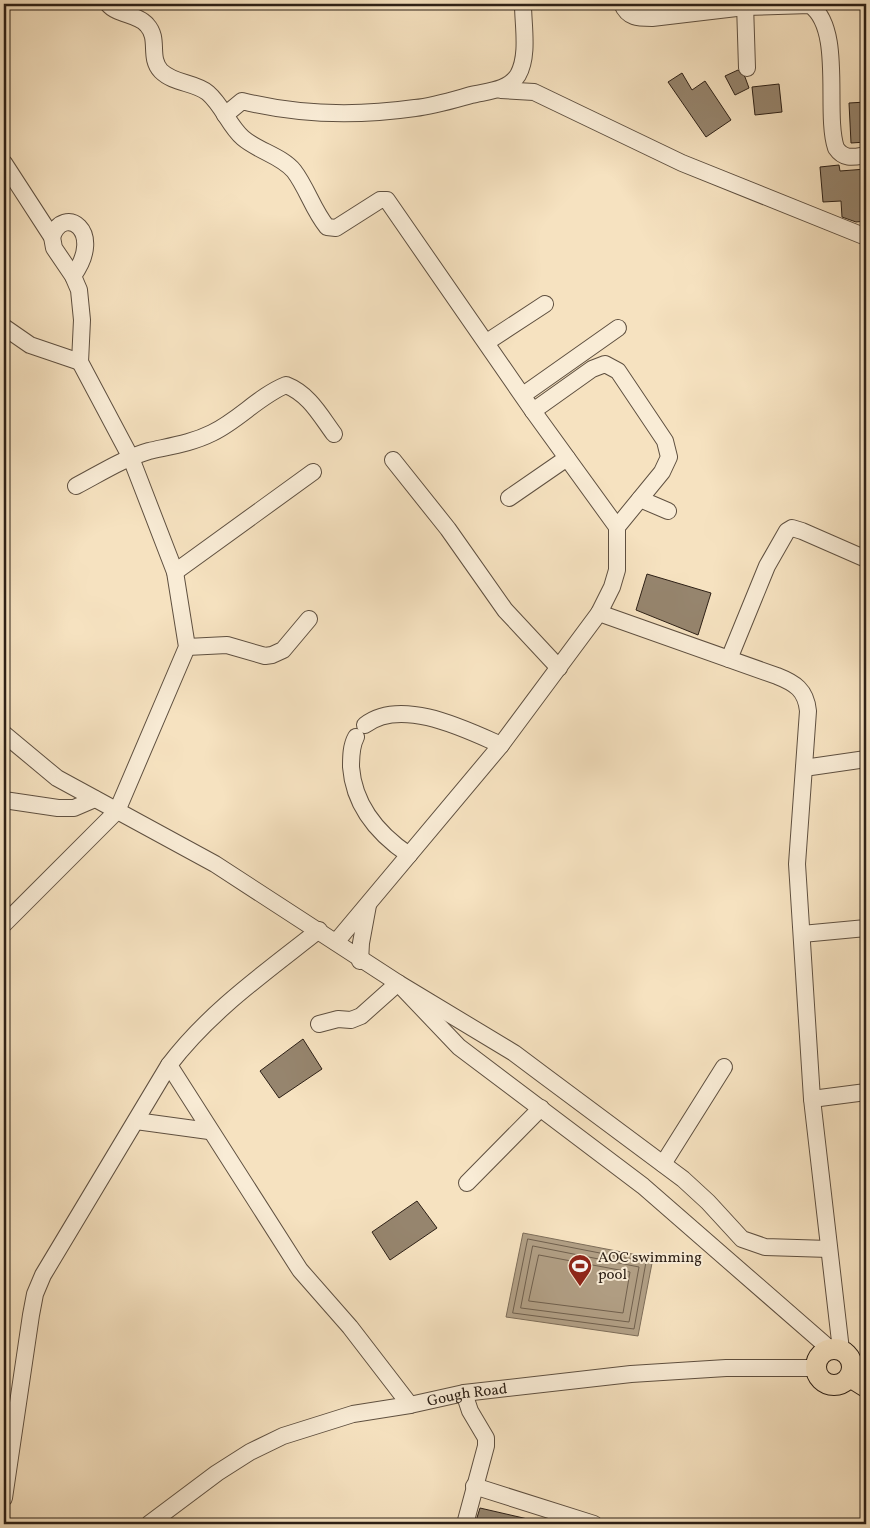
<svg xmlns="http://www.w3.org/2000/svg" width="870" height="1528" font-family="Vollkorn,serif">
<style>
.water{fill:#b2a086;stroke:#7d6d59}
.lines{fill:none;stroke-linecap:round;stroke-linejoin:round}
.shore{stroke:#70604e;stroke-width:1}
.building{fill:#96856e;stroke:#2d2016}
.minor-casing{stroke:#5f5040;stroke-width:18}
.major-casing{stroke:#2d2016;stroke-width:22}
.minor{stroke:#f9ecd6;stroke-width:16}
.major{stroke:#f6e2c0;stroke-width:20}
.labels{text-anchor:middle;stroke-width:4;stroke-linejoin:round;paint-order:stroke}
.poi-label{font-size:15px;fill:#2d2016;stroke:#f9ecd6;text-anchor:start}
.street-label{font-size:15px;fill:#2d2016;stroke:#f9ecd6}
</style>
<rect width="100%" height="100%" fill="#f6e2c0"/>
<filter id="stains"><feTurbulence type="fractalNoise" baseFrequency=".004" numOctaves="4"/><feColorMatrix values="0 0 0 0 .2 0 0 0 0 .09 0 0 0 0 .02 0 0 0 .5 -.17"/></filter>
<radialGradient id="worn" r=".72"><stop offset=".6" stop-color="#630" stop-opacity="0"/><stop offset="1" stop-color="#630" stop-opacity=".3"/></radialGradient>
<path class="water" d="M 523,1233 L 653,1258 L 638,1336 L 506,1317 Z"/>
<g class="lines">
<path class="shore" d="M 528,1239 L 646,1262 L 634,1329 L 513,1313 Z
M 533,1246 L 639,1267 L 629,1322 L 521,1308 Z
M 539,1255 L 630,1272 L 623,1313 L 529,1301 Z"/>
</g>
<path class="building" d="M 738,70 L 745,77 L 749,88 L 735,95 L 725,76 Z
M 682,73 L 692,90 L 705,81 L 731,120 L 706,137 L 668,82 Z
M 779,84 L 782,112 L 755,115 L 752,87 Z
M 866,102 L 866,142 L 851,143 L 849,103 Z
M 839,165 L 840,171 L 866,169 L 866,221 L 856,222 L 842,217 L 841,201 L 823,202 L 820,167 Z
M 647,574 L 711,593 L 698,635 L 636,610 Z
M 303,1039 L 322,1069 L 279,1098 L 260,1071 Z
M 417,1201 L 437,1228 L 390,1260 L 372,1232 Z
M 480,1508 L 532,1520 L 531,1524 L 475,1524 Z"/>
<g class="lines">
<g class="minor-casing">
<g id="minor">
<path d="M 108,4 C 117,15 138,14 147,25 C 160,39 148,57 161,71 C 174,84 195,82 208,93 C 223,106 229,126 243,138 C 258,151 282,156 294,171 C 307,188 313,210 327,227 L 336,228 L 380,200 L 387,200 L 533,411 L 617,527 L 617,570 L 612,587 L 599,613"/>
<path d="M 622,4 C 628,18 638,18 652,18 L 745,7 L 810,5 C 844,29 824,112 836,148 C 844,160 854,157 866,155"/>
<path d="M 745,4 L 747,68"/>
<path d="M 501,90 L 534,92 L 682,163 L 866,237"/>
<path d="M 225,115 L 242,101 C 298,115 359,116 415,108 C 434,106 453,100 471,95 C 487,91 508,91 518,75 C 529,55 523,26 523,4"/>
<path d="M 4,163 L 52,237 L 54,248 L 73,276 L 79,290 L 82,320 L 80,362 L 131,458 L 175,572 L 187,647 L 117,811 L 4,924"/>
<path d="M 52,237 C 63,204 106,230 73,276"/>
<path d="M 4,327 L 30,345 L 80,362"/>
<path d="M 487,342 L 545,304"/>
<path d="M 523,395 L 618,328"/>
<path d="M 533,411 L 592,369 L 605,364 L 618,371 L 665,441 L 669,457 L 662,472 L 617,527"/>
<path d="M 393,460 L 448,529 L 505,610 L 559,668"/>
<path d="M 76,486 C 99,474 124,458 149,451 C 171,446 192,443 212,433 C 239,420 259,396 286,385 C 309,394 320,415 334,434"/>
<path d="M 509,498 L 567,458"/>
<path d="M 640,499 L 668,511"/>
<path d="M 175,572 L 313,472"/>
<path d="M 187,647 L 227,645 L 265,656 L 272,655 L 283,650 L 309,619"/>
<path d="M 729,659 L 767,566 L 787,531 L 792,528 L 802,531 L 866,559"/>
<path d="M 365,725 C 401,697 465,729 501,745"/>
<path d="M 4,734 L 57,778 L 215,864 L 398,983 L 459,1047 L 643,1186 L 830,1349"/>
<path d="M 356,737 C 351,746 351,757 351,767 C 354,806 378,834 409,855"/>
<path d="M 804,768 L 866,759"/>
<path d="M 4,800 L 58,808 L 74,808 L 95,799"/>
<path d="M 802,934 L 866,928"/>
<path d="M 336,942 L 501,745 L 599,613 L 777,676 C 795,683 806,690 808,711 L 797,864 L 812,1099 L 841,1350"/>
<path d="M 360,961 L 361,943 L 368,905"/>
<path d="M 319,1024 L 338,1019 L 351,1020 L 361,1016 L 398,983 L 514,1053 L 542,1074 L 683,1179 L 708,1202 L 742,1239 L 765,1247 L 829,1249"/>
<path d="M 169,1065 L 300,1270 L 350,1327 L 410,1405"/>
<path d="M 812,1099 L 866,1092"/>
<path d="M 136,1121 L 209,1131"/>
<path d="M 663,1164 L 724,1067"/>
<path d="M 467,1183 L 541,1108"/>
<path d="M 464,1393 L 470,1411 L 486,1438 L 486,1446 L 465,1524"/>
<path d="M 474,1486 L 594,1524"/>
<path d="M 4,1498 L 31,1315 L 35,1294 L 43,1275 L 169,1065 C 210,1011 266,972 319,930"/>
<path id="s1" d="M 149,1524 L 217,1473 L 250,1452 L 283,1436 L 353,1414 L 410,1405 L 464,1393 L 631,1374 L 726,1368 L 816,1368"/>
</g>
</g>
<g class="major-casing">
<path id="major" d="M816 1367a18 18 0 1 1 36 0a18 18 0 1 1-36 0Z
M 850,1377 L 866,1387"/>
</g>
<use href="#minor" class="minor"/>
<use href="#major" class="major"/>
</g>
<defs>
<g id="stadium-pin" transform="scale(1.25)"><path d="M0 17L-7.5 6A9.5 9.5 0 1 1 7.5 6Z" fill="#8f2418" stroke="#f9ecd6"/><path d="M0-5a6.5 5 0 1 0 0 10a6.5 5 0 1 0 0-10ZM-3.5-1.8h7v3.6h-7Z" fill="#fff"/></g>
</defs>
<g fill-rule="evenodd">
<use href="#stadium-pin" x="580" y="1266"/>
</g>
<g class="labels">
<g class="poi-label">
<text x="598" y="1262">AOC swimming<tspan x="598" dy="17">pool</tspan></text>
</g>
<g class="street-label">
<text dy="5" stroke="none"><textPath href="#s1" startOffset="350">Gough Road</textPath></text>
</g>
</g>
<rect width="870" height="1528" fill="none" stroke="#f6e2c0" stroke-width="20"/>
<rect x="5" y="5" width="860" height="1518" fill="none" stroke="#2d2016" stroke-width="2.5"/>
<rect x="10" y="10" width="850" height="1508" fill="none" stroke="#2d2016"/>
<rect width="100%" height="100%" filter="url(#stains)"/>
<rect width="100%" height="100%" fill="url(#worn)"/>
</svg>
